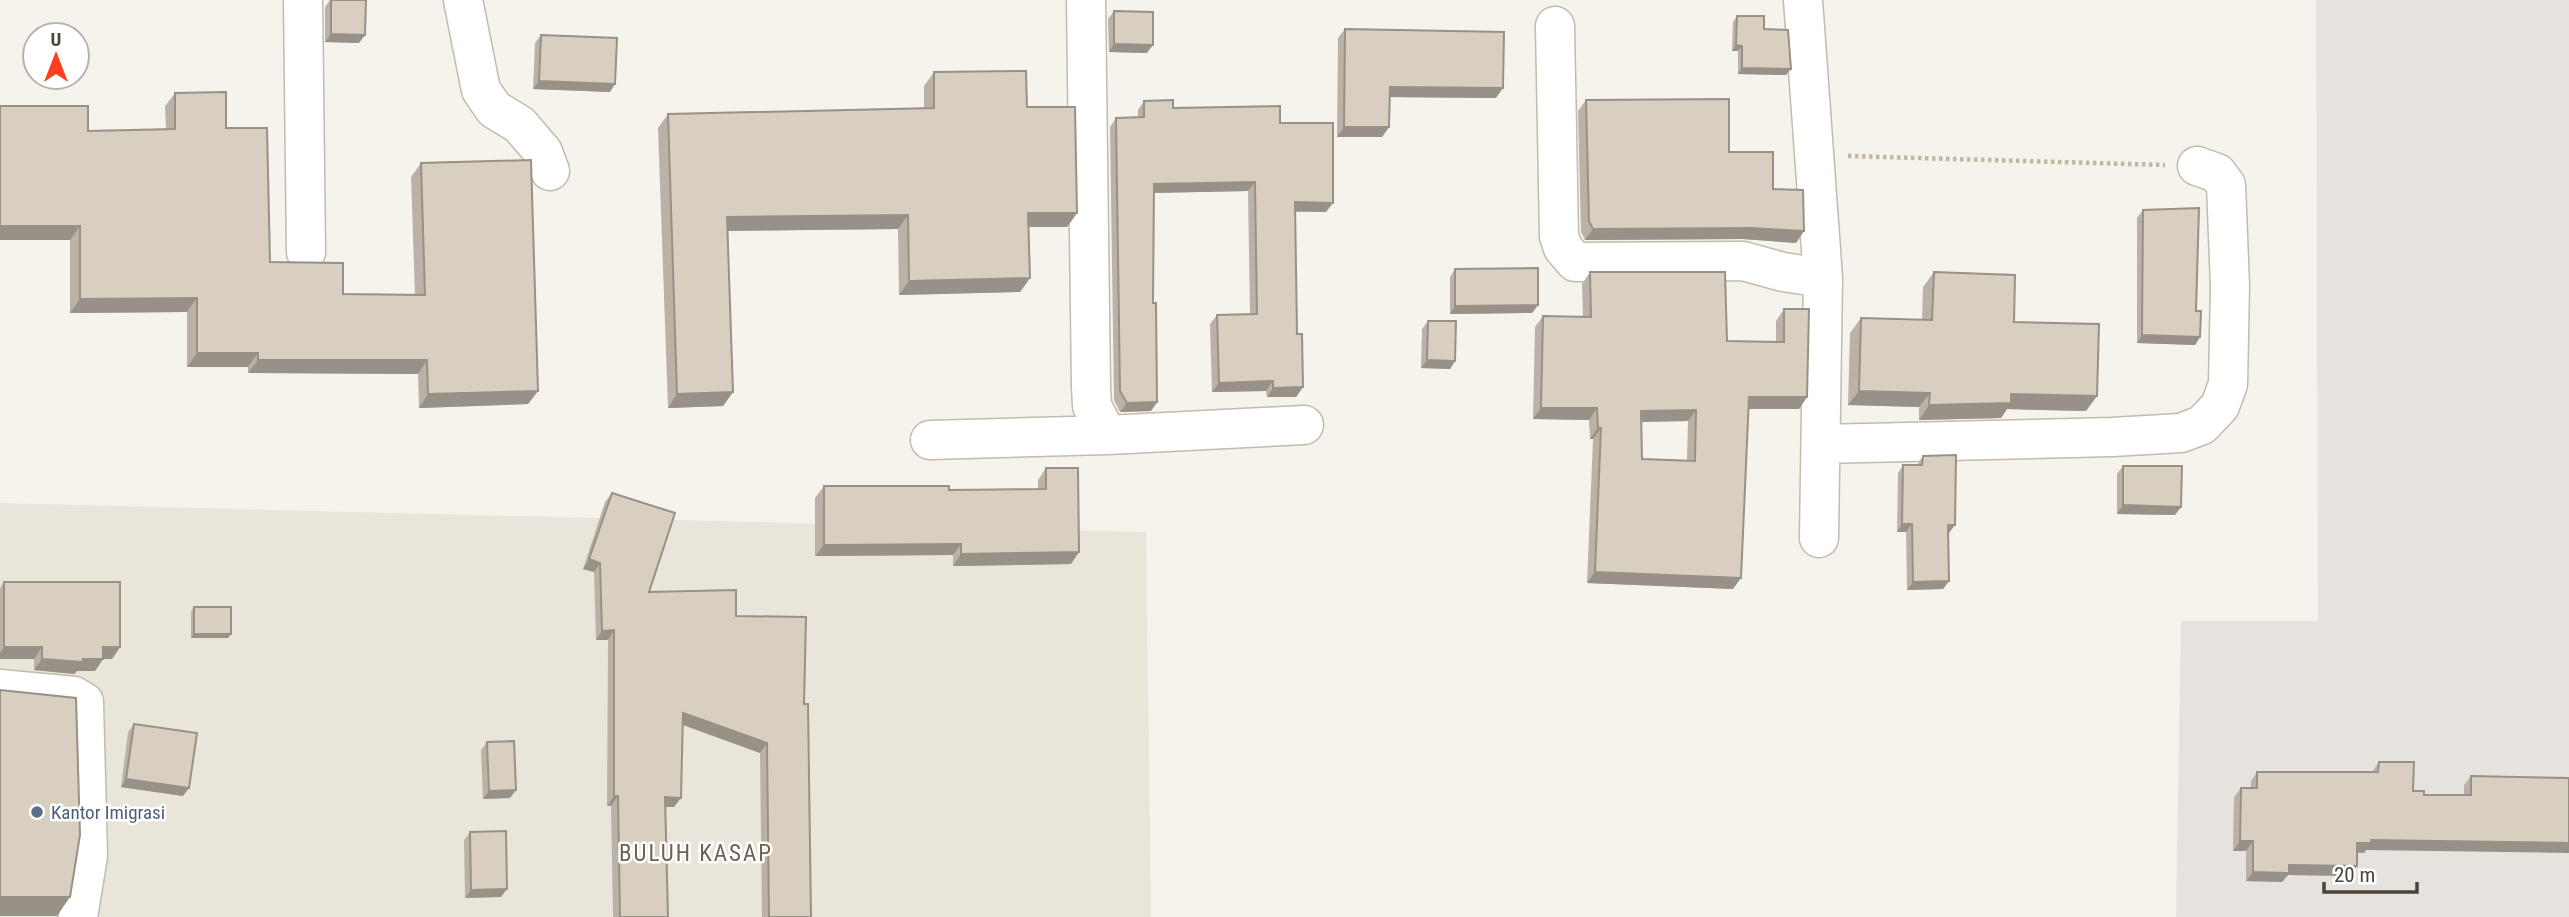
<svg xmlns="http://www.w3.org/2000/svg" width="2569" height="917" font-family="'Roboto Condensed',sans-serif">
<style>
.residential{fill:#eae5da}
.industrial{fill:#e6e2dd}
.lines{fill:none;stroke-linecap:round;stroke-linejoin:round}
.minor-casing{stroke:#c2bbae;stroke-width:41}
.path{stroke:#c4b79f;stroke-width:4.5;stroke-dasharray:3.5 3.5;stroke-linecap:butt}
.minor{stroke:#fff;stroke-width:38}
.wall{fill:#bab2a6;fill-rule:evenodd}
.shaded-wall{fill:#979187}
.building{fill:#d8cfc1;stroke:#979187;stroke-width:2;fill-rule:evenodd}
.service-dot{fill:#5c6f8a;stroke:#fff;stroke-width:2.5}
.labels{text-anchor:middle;stroke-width:5;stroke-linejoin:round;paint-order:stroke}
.service-label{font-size:19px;fill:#4e5e75;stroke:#fff;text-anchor:start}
.quarter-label{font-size:23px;letter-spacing:2px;fill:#6e6250;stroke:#fff}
</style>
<rect width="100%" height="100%" fill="#f6f3ec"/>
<path class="residential" d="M 0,503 L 1146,532 L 1151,917 L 0,917 Z"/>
<path class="industrial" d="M 2316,0 L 2569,0 L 2569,917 L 2176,917 L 2181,621 L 2318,621 Z"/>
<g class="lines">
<g class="minor-casing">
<path id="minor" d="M 303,0 L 306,252
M 463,0 L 481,90 L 494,109 L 520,125 L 543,152 L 550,171
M 1803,0 L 1823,278 L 1819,538
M 1555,26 L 1559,236 L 1563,248 L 1575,262 L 1743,261 L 1783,272 L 1823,278
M 1107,435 L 1304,425
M 930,440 L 1107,435 L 1092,406 L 1091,387 L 1086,0
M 1822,444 L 2112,437 L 2181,433 L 2202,425 L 2220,406 L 2228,384 L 2230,286 L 2226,185 L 2217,173 L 2197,166
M 0,689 L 74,696 L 84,702 L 88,856 L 78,917"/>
</g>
<path class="path" d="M 1848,156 L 2165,165"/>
<use href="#minor" class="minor"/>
</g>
<path class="wall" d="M 330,0 L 331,0 L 359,43 L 325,42 L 325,7 Z
M 1114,11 L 1147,53 L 1109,52 L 1108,19 Z
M 1737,16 L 1764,29 L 1786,75 L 1738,74 L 1738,51 L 1732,51 L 1733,22 Z
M 1345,29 L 1496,98 L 1389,97 L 1389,127 L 1382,137 L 1337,137 L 1338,38 Z
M 541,35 L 610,92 L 533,89 L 535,43 Z
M 934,72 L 1027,107 L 1077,213 L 1067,227 L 1029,227 L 1030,278 L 1020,292 L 899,295 L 898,229 L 728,231 L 733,392 L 723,406 L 668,408 L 658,128 L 668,114 L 924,108 L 924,86 Z
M 175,93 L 226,128 L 270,262 L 343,294 L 415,295 L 411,177 L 421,163 L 538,391 L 528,404 L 419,408 L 418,374 L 248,373 L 248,367 L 187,367 L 187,312 L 70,313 L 70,240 L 0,240 L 88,131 L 166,130 L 165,106 Z
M 1586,100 L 1729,152 L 1773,189 L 1804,231 L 1796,243 L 1743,239 L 1585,240 L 1581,232 L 1578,111 Z
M 1144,101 L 1173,108 L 1280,123 L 1326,212 L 1295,212 L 1297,334 L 1303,387 L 1296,397 L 1267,397 L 1266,391 L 1212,392 L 1210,324 L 1217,315 L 1250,314 L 1248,191 L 1154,193 L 1153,303 L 1157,402 L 1151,411 L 1120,412 L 1114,400 L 1110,127 L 1116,118 L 1138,117 L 1138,110 Z
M 2143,210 L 2196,311 L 2200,337 L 2195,345 L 2137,343 L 2137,218 Z
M 1455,269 L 1538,305 L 1532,313 L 1450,314 L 1450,277 Z
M 1590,272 L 1727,341 L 1776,342 L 1776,321 L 1784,309 L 1807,397 L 1799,409 L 1749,409 L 1733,589 L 1587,583 L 1593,439 L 1590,439 L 1589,420 L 1533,419 L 1535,327 L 1543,316 L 1583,317 L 1582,284 ZM 1688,421 L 1687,460 L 1642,459 L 1641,422 Z
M 1934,272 L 2014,322 L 2086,411 L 2007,409 L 2001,418 L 1919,420 L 1919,407 L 1848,405 L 1850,333 L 1861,318 L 1922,320 L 1923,287 Z
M 1428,321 L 1455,361 L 1450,369 L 1421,368 L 1422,329 Z
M 1923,456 L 1949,533 L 1948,533 L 1949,581 L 1943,589 L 1907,590 L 1906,532 L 1897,532 L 1898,473 L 1903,465 L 1917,465 Z
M 2123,466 L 2175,515 L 2117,514 L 2117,474 Z
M 1046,468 L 1071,564 L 953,566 L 953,555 L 815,556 L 815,498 L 824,486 L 949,490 L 1038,489 L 1038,480 Z
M 612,493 L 649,592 L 736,616 L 804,704 L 811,917 L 762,917 L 760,753 L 682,725 L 674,807 L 666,807 L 668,917 L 613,917 L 611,806 L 607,806 L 608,640 L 596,640 L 594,572 L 583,569 L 605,502 Z
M 4,582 L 120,647 L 112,659 L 103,659 L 95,671 L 77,671 L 74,674 L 34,670 L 34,659 L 0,659 L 0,588 Z
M 194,607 L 228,638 L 191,638 L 191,611 Z
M 134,724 L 183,796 L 121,787 L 128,732 Z
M 487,742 L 510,798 L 483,799 L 481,750 Z
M 2379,762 L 2413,791 L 2424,795 L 2464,795 L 2464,785 L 2471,776 L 2569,778 L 2366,850 L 2364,853 L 2357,852 L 2357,866 L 2350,876 L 2288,875 L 2282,882 L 2246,881 L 2246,851 L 2233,851 L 2234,797 L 2241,788 L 2251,788 L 2251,781 L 2257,772 L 2372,772 Z
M 470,832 L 501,897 L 465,898 L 464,840 Z"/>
<path class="shaded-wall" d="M 331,34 L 365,35 L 359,43 L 325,42 Z
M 1114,44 L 1153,45 L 1147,53 L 1109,52 Z
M 1736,45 L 1742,46 L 1738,51 L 1732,51 Z
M 1742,68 L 1791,69 L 1786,75 L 1738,74 Z
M 539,81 L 615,84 L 610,92 L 533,89 Z
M 1390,87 L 1503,88 L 1496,98 L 1383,97 Z
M 1344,127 L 1389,127 L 1382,137 L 1337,137 Z
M 1255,182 L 1248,191 L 1148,193 L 1154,184 Z
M 1295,202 L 1333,203 L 1326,212 L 1289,211 Z
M 1028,213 L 1077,213 L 1067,227 L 1019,227 Z
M 908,215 L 898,229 L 718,231 L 727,217 Z
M 0,226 L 80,226 L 70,240 L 0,240 Z
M 1751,228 L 1804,231 L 1796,243 L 1743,239 L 1585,240 L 1593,229 Z
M 1030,278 L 1020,292 L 899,295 L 909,281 Z
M 197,298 L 187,312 L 70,313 L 80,299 Z
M 1538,305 L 1532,313 L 1450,314 L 1455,306 Z
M 2142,335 L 2200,337 L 2195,345 L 2137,343 Z
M 197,353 L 258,353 L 248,367 L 187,367 Z
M 258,360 L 427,360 L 418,374 L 248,373 Z
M 1427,360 L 1455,361 L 1450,369 L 1421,368 Z
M 1273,381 L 1266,391 L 1212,392 L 1219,383 Z
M 1303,387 L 1296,397 L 1267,397 L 1273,388 Z
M 538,391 L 528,404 L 419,408 L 428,394 Z
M 1859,391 L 1930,393 L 1919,407 L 1848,405 Z
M 733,392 L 723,406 L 668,408 L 677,394 Z
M 2011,394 L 2097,396 L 2086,411 L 2007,409 L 2001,418 L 1919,420 L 1929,405 Z
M 1749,397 L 1807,397 L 1799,409 L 1741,409 Z
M 1157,402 L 1151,411 L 1120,412 L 1127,403 Z
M 1541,408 L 1597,408 L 1589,420 L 1533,419 Z
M 1696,410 L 1688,421 L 1632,422 L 1641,411 Z
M 1598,428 L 1601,428 L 1593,439 L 1590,439 Z
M 2123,505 L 2181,507 L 2175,515 L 2117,514 Z
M 1902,524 L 1912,524 L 1906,532 L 1897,532 Z
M 1948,525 L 1955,525 L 1949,533 L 1942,533 Z
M 961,544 L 953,555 L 815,556 L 824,545 Z
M 1079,552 L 1071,564 L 953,566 L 961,554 Z
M 589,559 L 600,563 L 594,572 L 583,569 Z
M 1595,572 L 1741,578 L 1733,589 L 1587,583 Z
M 1949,581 L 1943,589 L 1907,590 L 1913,582 Z
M 614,630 L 608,640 L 596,640 L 602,631 Z
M 194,634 L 231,634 L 228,638 L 191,638 Z
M 4,647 L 42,647 L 34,659 L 0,659 L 0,653 Z
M 103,647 L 120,647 L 112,659 L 95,659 Z
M 42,659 L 103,659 L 95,671 L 77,671 L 74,674 L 34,670 Z
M 683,713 L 767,743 L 760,753 L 676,722 Z
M 126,779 L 189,788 L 183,796 L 121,787 Z
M 516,790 L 510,798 L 483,799 L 489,791 Z
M 614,796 L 618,796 L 611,806 L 607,806 Z
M 665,797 L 681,798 L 674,807 L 659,807 Z
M 2371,840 L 2569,843 L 2569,853 L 2366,850 L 2364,853 L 2351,852 L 2357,843 Z
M 2240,841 L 2253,841 L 2246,851 L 2233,851 Z
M 2289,865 L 2357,866 L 2350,876 L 2288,875 L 2282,882 L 2246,881 L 2253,872 Z
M 507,889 L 501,897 L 465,898 L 471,890 Z
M 0,897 L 70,897 L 57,916 L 0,916 Z"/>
<path class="building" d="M 331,0 L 366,0 L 365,35 L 331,34 Z
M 1114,11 L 1153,12 L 1153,45 L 1114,44 Z
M 1737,16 L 1764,16 L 1764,29 L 1788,30 L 1791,69 L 1742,68 L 1742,46 L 1736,45 Z
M 1345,29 L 1504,32 L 1503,88 L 1390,87 L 1389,127 L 1344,127 Z
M 541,35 L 617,38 L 615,84 L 539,81 Z
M 1026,71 L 1027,107 L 1075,107 L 1077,213 L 1028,213 L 1030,278 L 909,281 L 908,215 L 727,217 L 733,392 L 677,394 L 668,114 L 934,108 L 934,72 Z
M 226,92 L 226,128 L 267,128 L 270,262 L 343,263 L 343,294 L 425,295 L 421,163 L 531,160 L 538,391 L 428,394 L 427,360 L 258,360 L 258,353 L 197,353 L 197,298 L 80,299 L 80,226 L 0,226 L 0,106 L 88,106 L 88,131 L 175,129 L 175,93 Z
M 1729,99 L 1729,152 L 1773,152 L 1773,189 L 1803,190 L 1804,231 L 1751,228 L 1593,229 L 1589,221 L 1586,100 Z
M 1173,100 L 1173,108 L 1280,106 L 1280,123 L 1333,123 L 1333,203 L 1295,202 L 1297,334 L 1302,334 L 1303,387 L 1273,388 L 1273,381 L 1219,383 L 1217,315 L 1257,314 L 1255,182 L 1154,184 L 1153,303 L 1156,303 L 1157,402 L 1127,403 L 1120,391 L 1116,118 L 1144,117 L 1144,101 Z
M 2199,208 L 2196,311 L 2201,311 L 2200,337 L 2142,335 L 2143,210 Z
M 1538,268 L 1538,305 L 1455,306 L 1455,269 Z
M 1590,272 L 1725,272 L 1727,341 L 1784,342 L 1784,309 L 1809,309 L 1807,397 L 1749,397 L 1741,578 L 1595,572 L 1601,428 L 1598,428 L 1597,408 L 1541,408 L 1543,316 L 1591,317 ZM 1696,410 L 1695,461 L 1642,459 L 1641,411 Z
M 1934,272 L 2015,275 L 2014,322 L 2099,324 L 2097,396 L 2011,394 L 2011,403 L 1929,405 L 1930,393 L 1859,391 L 1861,318 L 1932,320 Z
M 1428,321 L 1456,321 L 1455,361 L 1427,360 Z
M 1956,455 L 1955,525 L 1948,525 L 1949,581 L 1913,582 L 1912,524 L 1902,524 L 1903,465 L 1922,465 L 1923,456 Z
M 2123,466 L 2182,466 L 2181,507 L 2123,505 Z
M 1046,468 L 1078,468 L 1079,552 L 961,554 L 961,544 L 824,545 L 824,486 L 949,486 L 949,490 L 1046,489 Z
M 612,493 L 675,513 L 649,592 L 736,590 L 736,616 L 806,617 L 804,704 L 808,704 L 811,917 L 769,917 L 767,743 L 683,713 L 681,798 L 665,797 L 668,917 L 620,917 L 618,796 L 614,796 L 614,630 L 602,631 L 600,563 L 589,559 Z
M 4,582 L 120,582 L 120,647 L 103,647 L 103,659 L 83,659 L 83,662 L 42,659 L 42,647 L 4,647 Z
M 194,607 L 231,607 L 231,634 L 194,634 Z
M 0,690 L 76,698 L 80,835 L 70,897 L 0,897 Z
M 134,724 L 197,733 L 189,788 L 126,779 Z
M 514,741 L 516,790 L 489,791 L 487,742 Z
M 2379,762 L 2414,762 L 2413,791 L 2424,791 L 2424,795 L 2471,795 L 2471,776 L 2569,778 L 2569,843 L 2371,840 L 2371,843 L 2357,843 L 2357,866 L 2289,865 L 2289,873 L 2253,872 L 2253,841 L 2240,841 L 2241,788 L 2257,788 L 2257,772 L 2378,772 Z
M 506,831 L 507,889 L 471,890 L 470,832 Z"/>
<circle class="service-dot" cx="37" cy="812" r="7"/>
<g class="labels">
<g class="service-label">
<text x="51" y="819">Kantor Imigrasi</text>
</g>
<g class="quarter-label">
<text x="696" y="861">BULUH KASAP</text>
</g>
</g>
<g transform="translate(56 56)"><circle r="33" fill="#ffffff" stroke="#b7b4b0" stroke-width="2"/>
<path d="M0-5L12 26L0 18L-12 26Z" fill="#fc3f1d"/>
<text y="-10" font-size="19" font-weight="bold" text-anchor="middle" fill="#4b4439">U</text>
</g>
<path d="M2324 882v10h93v-10" fill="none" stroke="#4b4439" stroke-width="3.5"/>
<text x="2334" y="882" font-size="21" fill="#4b4439" stroke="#ffffff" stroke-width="5" paint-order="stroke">20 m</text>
</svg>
